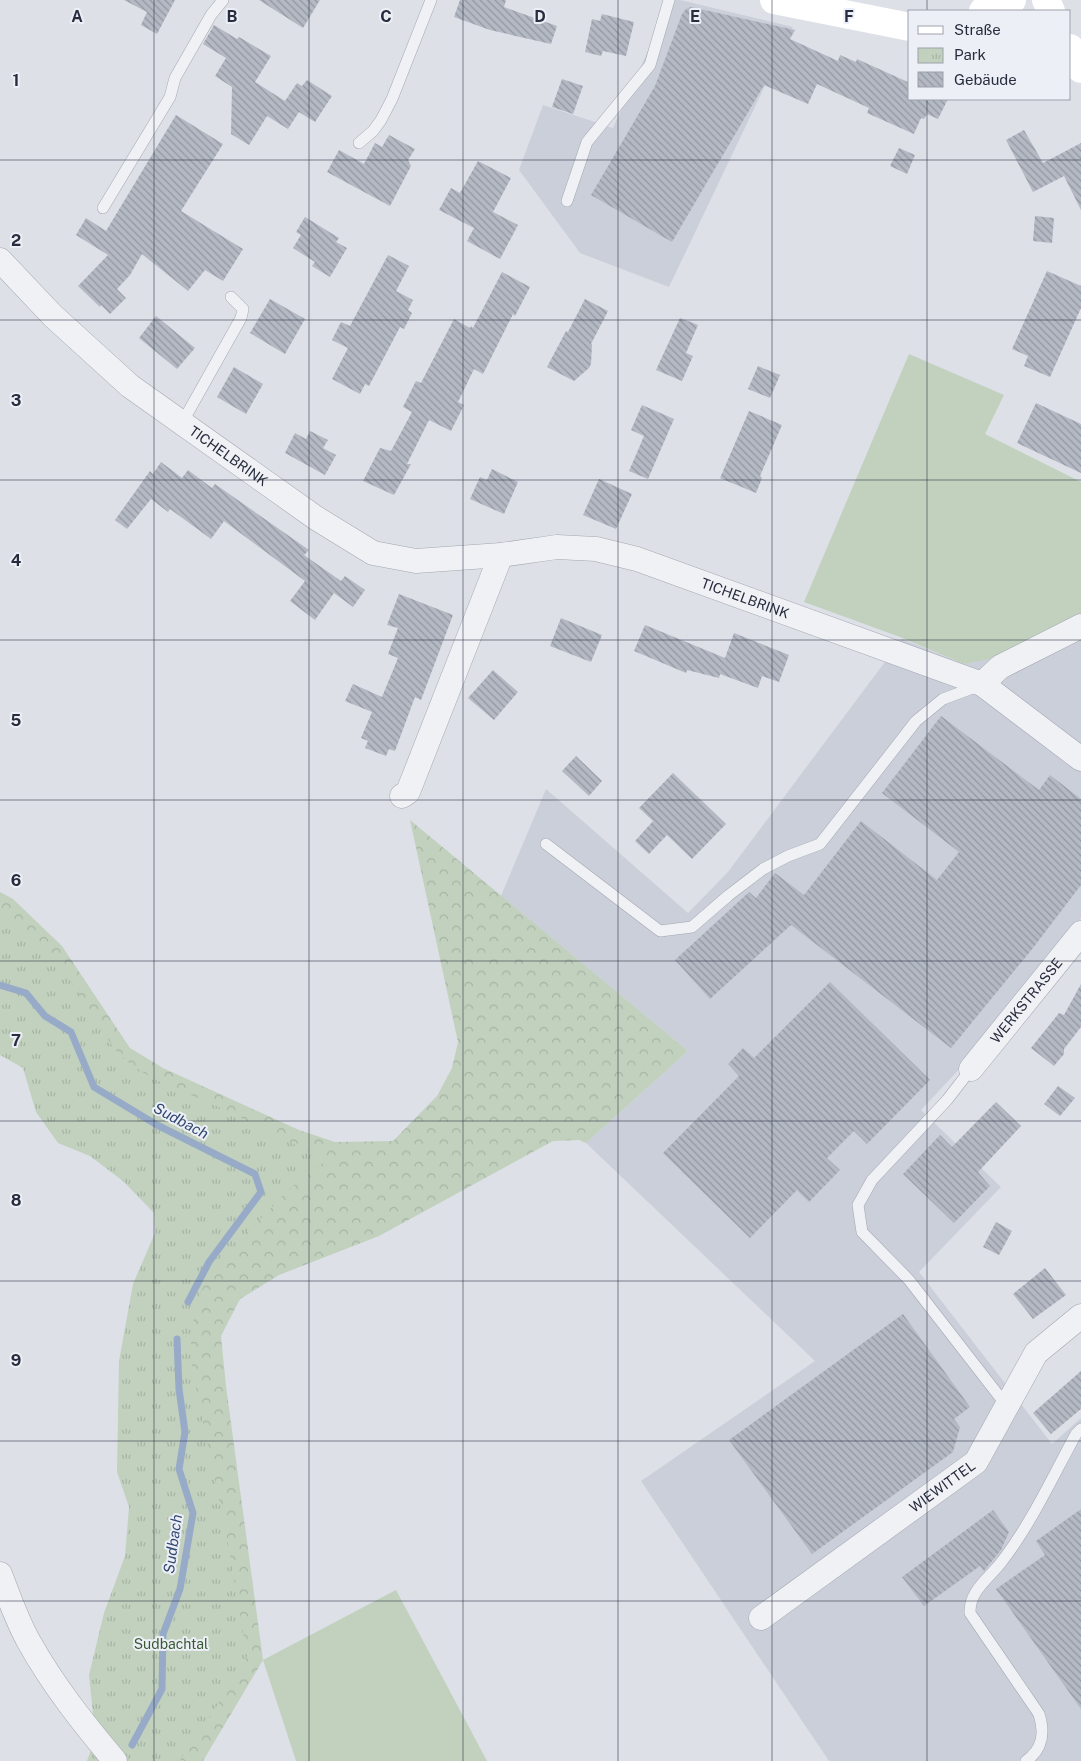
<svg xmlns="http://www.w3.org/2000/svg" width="1081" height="1761" font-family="'Public Sans',sans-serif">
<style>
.built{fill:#cbcfd9}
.green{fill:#c1d1be}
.forest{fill:url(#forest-crowns)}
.park{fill:url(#park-tufts)}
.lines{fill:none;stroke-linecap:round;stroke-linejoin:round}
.stream{stroke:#97abc8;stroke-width:7}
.building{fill:url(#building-back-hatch)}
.service-casing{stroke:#a3a7b1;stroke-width:12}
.minor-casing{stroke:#a3a7b1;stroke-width:25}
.service{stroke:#f0f1f5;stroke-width:11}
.minor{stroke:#f0f1f5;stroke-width:24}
.secondary{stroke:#fff;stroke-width:28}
.grid{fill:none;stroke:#272d3e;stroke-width:1;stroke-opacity:0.55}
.labels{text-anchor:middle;stroke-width:4;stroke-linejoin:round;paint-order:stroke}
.street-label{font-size:14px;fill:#272d3e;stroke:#eceff5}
.park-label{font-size:14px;fill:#385934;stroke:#eceff5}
.water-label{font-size:15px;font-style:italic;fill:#314871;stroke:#eceff5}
.grid-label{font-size:16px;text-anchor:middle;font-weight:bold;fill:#272d3e;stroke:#eceff5;stroke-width:4;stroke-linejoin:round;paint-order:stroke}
</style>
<defs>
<pattern id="forest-crowns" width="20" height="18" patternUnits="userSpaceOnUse" patternTransform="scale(1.25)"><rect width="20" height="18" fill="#c1d1be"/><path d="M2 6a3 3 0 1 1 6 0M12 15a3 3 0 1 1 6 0" fill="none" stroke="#a6b4a4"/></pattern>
<pattern id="park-tufts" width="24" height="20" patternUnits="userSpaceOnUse" patternTransform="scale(1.25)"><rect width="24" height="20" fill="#c1d1be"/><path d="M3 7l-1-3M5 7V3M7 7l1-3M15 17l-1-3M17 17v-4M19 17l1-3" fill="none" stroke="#a6b4a4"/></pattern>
<pattern id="building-back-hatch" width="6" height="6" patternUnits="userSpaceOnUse" patternTransform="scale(1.25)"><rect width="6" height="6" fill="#b4b9c4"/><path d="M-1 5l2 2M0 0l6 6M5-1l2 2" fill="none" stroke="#9297a1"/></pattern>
</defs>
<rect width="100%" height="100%" fill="#dde0e7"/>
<path class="built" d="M 671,0 L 680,0 L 793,27 L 669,287 L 580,253 L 519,170 L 543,105 L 613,128 Z
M 1081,615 L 1081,918 L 967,1061 L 921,1110 L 1001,1187 L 919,1272 L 1052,1444 L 1081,1418 L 1081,1761 L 829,1761 L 641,1481 L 815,1361 L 586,1143 L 688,1051 L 501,896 L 546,789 L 688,913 L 728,872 L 902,639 L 964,664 Z"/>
<path class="green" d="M 909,354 L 1004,395 L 985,434 L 1081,482 L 1081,615 L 995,658 L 964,664 L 900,637 L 804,602 Z
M 396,1590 L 487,1761 L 296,1761 L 263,1660 Z"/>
<path class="forest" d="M 410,820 L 688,1051 L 586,1143 L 579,1140 L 553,1141 L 379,1236 L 279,1275 L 240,1299 L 221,1336 L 226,1386 L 263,1660 L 203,1761 L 112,1761 L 186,1220 L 0,995 L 0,892 L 13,899 L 62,946 L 130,1048 L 163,1068 L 299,1130 L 335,1142 L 393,1141 L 437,1096 L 452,1068 L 458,1042 Z"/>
<path class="park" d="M 0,908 C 40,935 66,974 92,1013 C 101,1026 111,1047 122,1057 C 149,1081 185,1092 217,1106 C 254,1124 290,1142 326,1160 L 314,1171 L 290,1188 L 219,1262 L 201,1291 L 194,1315 L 191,1344 L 192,1369 L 227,1538 L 247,1656 L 202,1730 L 179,1761 L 87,1761 L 93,1745 L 93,1714 L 89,1675 L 104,1613 L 125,1556 L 129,1507 L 117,1472 L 119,1361 L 133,1284 L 155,1233 L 154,1213 L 123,1181 L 90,1156 L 58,1143 L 36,1112 L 23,1068 L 0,1055 Z"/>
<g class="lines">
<path class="stream" d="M 0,985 L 26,993 L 45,1016 L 71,1032 L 94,1087 L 157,1125 L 255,1174 L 261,1192 L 209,1262 L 188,1302
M 132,1745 L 162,1689 L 163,1634 L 180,1589 L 193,1513 L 179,1469 L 185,1432 L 179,1389 L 177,1339"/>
</g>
<path class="building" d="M 124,0 L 175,0 L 157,34 L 141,25 L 147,12 Z
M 259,0 L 320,0 L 303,28 Z
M 460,0 L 506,0 L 504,7 L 557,26 L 551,44 L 490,30 L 454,17 Z
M 691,7 L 795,30 L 790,39 L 838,61 L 840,55 L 856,62 L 857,59 L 910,83 L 910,99 L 948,99 L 938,119 L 927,114 L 924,119 L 921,118 L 914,134 L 867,113 L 869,108 L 817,84 L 808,104 L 764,85 L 672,242 L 591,195 L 655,86 L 682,14 L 686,9 Z
M 602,14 L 634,22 L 626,56 L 603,51 L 601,56 L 585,52 L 592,19 L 600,21 Z
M 214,25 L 237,39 L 239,37 L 271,56 L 255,82 L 285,101 L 297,83 L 302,86 L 307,80 L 332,96 L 315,122 L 299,112 L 288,129 L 267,116 L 249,145 L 231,134 L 232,87 L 215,76 L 226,58 L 203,44 Z
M 562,79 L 583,86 L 573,114 L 552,107 Z
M 176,115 L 223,144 L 181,211 L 243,249 L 223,281 L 205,270 L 188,291 L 142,254 L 130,275 L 117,289 L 126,298 L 110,314 L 101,305 L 100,307 L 78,286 L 108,255 L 76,235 L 86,218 L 106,231 Z
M 1024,130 L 1043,163 L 1081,143 L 1081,210 L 1064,176 L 1033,192 L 1006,140 Z
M 389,135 L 415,149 L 408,160 L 411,166 L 390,206 L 327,172 L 339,150 L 364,164 L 375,143 L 382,147 Z
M 899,148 L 915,155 L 907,174 L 890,166 Z
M 478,161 L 511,178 L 493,212 L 518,225 L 500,259 L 467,241 L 474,228 L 439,210 L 451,188 L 460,193 Z
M 1035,216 L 1054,218 L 1052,243 L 1033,241 Z
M 305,217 L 339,238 L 336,242 L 347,248 L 330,277 L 312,266 L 315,262 L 293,248 L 301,235 L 296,232 Z
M 388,255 L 409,266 L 396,291 L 413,300 L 408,310 L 412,313 L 404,329 L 400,327 L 369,386 L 365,384 L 360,394 L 332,379 L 348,348 L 332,340 L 341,322 L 350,326 Z
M 1047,271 L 1081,286 L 1081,308 L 1050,377 L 1024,366 L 1028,356 L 1012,349 Z
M 502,272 L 530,287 L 515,316 L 513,314 L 483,374 L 474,369 L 458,402 L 464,405 L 451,431 L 429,420 L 407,464 L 411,464 L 394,495 L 363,481 L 380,448 L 391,451 L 412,412 L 403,407 L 416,381 L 421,383 L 454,319 L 470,328 L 471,326 L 473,328 Z
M 270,299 L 305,319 L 285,354 L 250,333 Z
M 585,299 L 608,311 L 591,344 L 592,345 L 591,364 L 589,368 L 574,381 L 547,367 L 566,331 L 568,332 Z
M 156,316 L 195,348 L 177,369 L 139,338 Z
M 680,318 L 698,325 L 686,353 L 693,356 L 682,381 L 656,370 Z
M 758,366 L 780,375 L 770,398 L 748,389 Z
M 234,367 L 263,384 L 246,414 L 217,397 Z
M 1036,403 L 1081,424 L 1081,473 L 1017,443 Z
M 642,405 L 674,419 L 648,479 L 629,471 L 644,436 L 631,430 Z
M 749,411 L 782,425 L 760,476 L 762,478 L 756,493 L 720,478 Z
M 310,431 L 328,440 L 323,448 L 336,455 L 325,475 L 285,453 L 295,433 L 306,439 Z
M 161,462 L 182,478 L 188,470 L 212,488 L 215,484 L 309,550 L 304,555 L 341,581 L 345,576 L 365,590 L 353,607 L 334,593 L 315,620 L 290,601 L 305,581 L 224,521 L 211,539 L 170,509 L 168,512 L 151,499 L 127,529 L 115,520 L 150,471 L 153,474 Z
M 492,469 L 518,482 L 504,514 L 470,499 L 480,477 L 487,480 Z
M 599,479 L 632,494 L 616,529 L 583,515 Z
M 399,594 L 453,615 L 421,700 L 415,697 L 395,751 L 389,749 L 386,756 L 365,748 L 368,741 L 361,738 L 372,712 L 345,701 L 353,684 L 382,697 L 398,658 L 388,654 L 398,628 L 387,625 Z
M 561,618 L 602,635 L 591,662 L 550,646 Z
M 645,625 L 725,658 L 734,633 L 789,655 L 779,682 L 762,676 L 758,688 L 720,674 L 719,678 L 687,670 L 686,673 L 634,651 Z
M 493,670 L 518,692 L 494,720 L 468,698 Z
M 941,716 L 1039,790 L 1050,775 L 1081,799 L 1081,885 L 1033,948 L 951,1048 L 791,925 L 710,999 L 675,960 L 749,892 L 756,898 L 775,873 L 804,895 L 861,821 L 937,880 L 959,852 L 882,793 Z
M 576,756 L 602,781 L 589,796 L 562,771 Z
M 673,773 L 726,824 L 692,859 L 667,835 L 649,854 L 635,841 L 653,821 L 639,808 Z
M 830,982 L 930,1080 L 867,1144 L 854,1131 L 827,1158 L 840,1170 L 809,1202 L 797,1190 L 750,1238 L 663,1153 L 739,1076 L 728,1064 L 743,1048 L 754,1058 Z
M 1081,984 L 1081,1027 L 1064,1049 L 1064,1054 L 1054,1066 L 1031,1048 L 1059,1013 L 1064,1015 Z
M 1058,1086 L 1075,1098 L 1060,1116 L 1044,1104 Z
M 996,1102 L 1021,1126 L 978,1172 L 990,1186 L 954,1223 L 903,1174 L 940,1135 L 952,1147 Z
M 996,1222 L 1012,1231 L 999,1255 L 983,1247 Z
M 1045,1268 L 1066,1295 L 1033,1319 L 1013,1294 Z
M 903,1314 L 970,1407 L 954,1419 L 960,1427 L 953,1452 L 812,1554 L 729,1440 Z
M 1081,1371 L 1081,1409 L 1051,1434 L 1033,1413 Z
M 1081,1509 L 1081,1709 L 996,1589 L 1045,1555 L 1036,1541 Z
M 993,1510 L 1009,1532 L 1001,1550 L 984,1571 L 980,1566 L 924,1606 L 902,1577 Z"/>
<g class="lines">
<g class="service-casing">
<path id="service" d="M 359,143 L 373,131 L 381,120 L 392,99 L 431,0
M 567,201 L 587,142 L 650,65 L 669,0
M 103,208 L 170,97 L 175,78 L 211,15 L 223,0
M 182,423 L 241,318 L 243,309 L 231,297
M 546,844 L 660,931 L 692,927 L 729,895 L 763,869 L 788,856 L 820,844 L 916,721 L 943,699 L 978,686
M 971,1069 L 947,1100 L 872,1180 L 858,1205 L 862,1232 L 909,1280 L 1006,1405
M 1026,1761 C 1043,1749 1045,1733 1039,1714 L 970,1613 C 969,1590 990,1578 1003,1560 C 1032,1522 1053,1476 1076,1434 L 1081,1429"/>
</g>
<g class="minor-casing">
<g id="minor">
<path id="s1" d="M 0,260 L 53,316 L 130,386 L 316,518 L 373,553 L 416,561 L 501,555 L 557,547 L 596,549 L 637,559 L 982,684 L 1081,759"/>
<path d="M 982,684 L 1000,667 L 1081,626"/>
<path d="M 402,796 L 408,792 L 501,555"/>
<path id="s2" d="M 971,1069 L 1081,933"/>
<path d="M 0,1574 C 9,1597 17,1621 29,1642 C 53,1685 83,1723 115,1761"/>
<path id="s3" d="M 761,1618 L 976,1462 L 1036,1353 L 1081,1316"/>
</g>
</g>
<use href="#service" class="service"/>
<use href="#minor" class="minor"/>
<path class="secondary" d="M 774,0 L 910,27
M 1046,0 L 1051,11
M 983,11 L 1012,0
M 1070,48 L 1081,69"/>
</g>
<path class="grid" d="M 154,0 L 154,1761M 309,0 L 309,1761M 463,0 L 463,1761M 618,0 L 618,1761M 772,0 L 772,1761M 927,0 L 927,11M 927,99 L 927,1761M 0,160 L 1081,160M 0,320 L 1081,320M 0,480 L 1081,480M 0,640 L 1081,640M 0,800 L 1081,800M 0,961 L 1081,961M 0,1121 L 1081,1121M 0,1281 L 1081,1281M 0,1441 L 1081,1441M 0,1601 L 1081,1601"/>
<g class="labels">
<g class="street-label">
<text dy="5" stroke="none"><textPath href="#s1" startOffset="302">TICHELBRINK</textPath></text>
<text dy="5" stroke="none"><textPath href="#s1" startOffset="858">TICHELBRINK</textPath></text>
<text dy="5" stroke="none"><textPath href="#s2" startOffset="88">WERKSTRASSE</textPath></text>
<text dy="5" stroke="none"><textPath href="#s3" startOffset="224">WIEWITTEL</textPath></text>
</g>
<g class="park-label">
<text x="171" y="1649">Sudbachtal</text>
</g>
<g class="water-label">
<text transform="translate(181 1121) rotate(28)" y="5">Sudbach</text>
<text transform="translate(173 1544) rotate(-82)" y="5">Sudbach</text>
</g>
</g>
<g class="grid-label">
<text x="77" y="22">A</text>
<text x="232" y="22">B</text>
<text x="386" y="22">C</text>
<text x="540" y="22">D</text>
<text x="695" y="22">E</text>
<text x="849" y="22">F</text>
<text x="16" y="86">1</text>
<text x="16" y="246">2</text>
<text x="16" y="406">3</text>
<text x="16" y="566">4</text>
<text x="16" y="726">5</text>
<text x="16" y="886">6</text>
<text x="16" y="1046">7</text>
<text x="16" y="1206">8</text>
<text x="16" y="1366">9</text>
</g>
<rect x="908" y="10" width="162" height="90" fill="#eceff5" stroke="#9da1ac"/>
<rect x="918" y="26" width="25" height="8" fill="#ffffff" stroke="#9da1ac"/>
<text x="954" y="35" font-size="15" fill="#272d3e">Straße</text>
<rect x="918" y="48" width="25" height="15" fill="url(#park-tufts)" stroke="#9da1ac"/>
<text x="954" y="60" font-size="15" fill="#272d3e">Park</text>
<rect x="918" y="72" width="25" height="15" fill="url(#building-back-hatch)" stroke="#9da1ac"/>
<text x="954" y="85" font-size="15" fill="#272d3e">Gebäude</text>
</svg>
